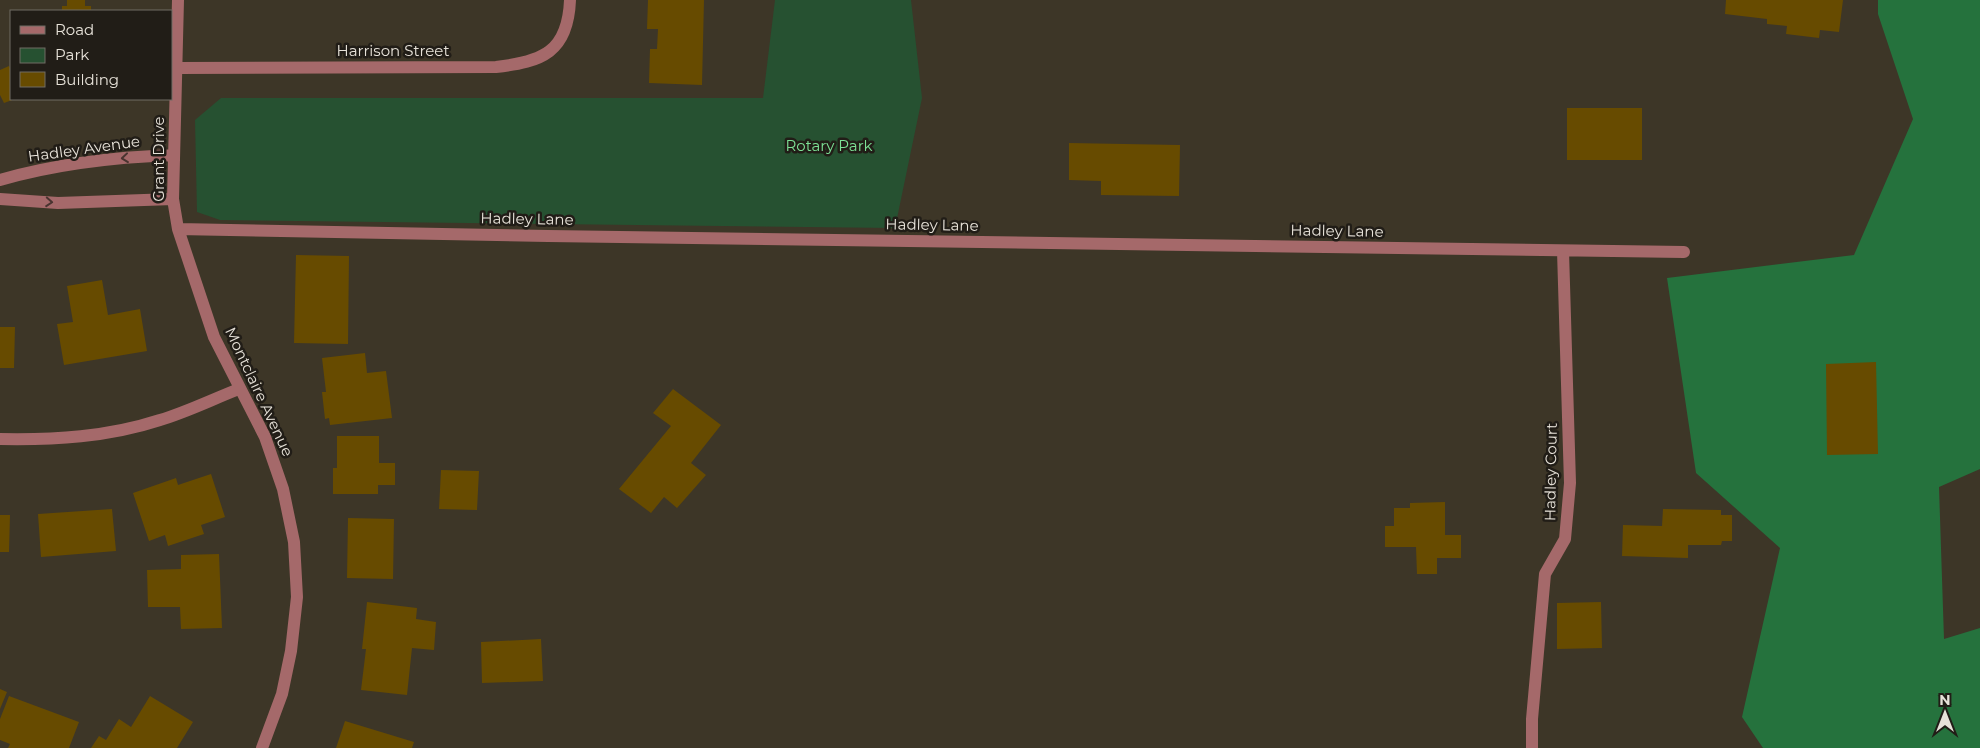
<svg xmlns="http://www.w3.org/2000/svg" width="1980" height="748" font-family="Montserrat,sans-serif">
<style>
.green{fill:#265131}
.forest{fill:#25723d}
.building{fill:#674b00}
.lines{fill:none;stroke-linecap:round;stroke-linejoin:round}
.minor{stroke:#a5696a;stroke-width:12}
.oneway{stroke:#493430}
.labels{text-anchor:middle;stroke-width:5;stroke-linejoin:round;paint-order:stroke}
.street-label{font-size:15px;fill:#e7e2d9;stroke:#211d17}
.park-label{font-size:15px;fill:#7de196;stroke:#211d17}
</style>
<rect width="100%" height="100%" fill="#3d3627"/>
<path class="green" d="M 775,0 L 911,0 L 922,98 L 895,228 L 220,220 L 197,212 L 195,120 L 221,98 L 763,98 Z"/>
<path class="forest" d="M 1878,0 L 1980,0 L 1980,469 L 1939,487 L 1944,639 L 1980,628 L 1980,748 L 1763,748 L 1742,717 L 1780,548 L 1696,473 L 1667,278 L 1854,255 L 1913,119 L 1878,14 Z"/>
<path class="building" d="M 67,0 L 85,0 L 85,6 L 91,6 L 91,11 L 62,11 L 62,6 L 67,6 Z
M 648,0 L 704,0 L 702,85 L 649,83 L 650,49 L 657,49 L 658,29 L 647,29 Z
M 1726,0 L 1843,0 L 1839,32 L 1820,30 L 1819,38 L 1786,34 L 1787,26 L 1767,24 L 1767,19 L 1725,14 Z
M 9,66 L 11,70 L 11,99 L 15,99 L 4,103 L 0,95 L 0,70 Z
M 1567,108 L 1642,108 L 1642,160 L 1567,160 Z
M 1069,143 L 1180,145 L 1179,196 L 1101,195 L 1101,181 L 1069,180 Z
M 296,255 L 349,256 L 348,344 L 294,343 Z
M 102,280 L 108,315 L 140,309 L 147,351 L 64,365 L 57,324 L 73,322 L 67,286 Z
M 0,327 L 15,327 L 14,368 L 0,368 Z
M 365,353 L 367,373 L 386,371 L 392,418 L 330,425 L 329,418 L 325,419 L 322,392 L 326,392 L 322,358 Z
M 1876,362 L 1878,454 L 1827,455 L 1826,364 Z
M 673,389 L 721,425 L 691,463 L 706,475 L 677,508 L 664,497 L 651,513 L 619,489 L 671,426 L 653,413 Z
M 337,436 L 379,436 L 379,463 L 395,463 L 395,485 L 378,485 L 378,494 L 333,494 L 333,468 L 337,468 Z
M 441,470 L 479,471 L 477,510 L 439,509 Z
M 211,474 L 225,517 L 201,525 L 204,534 L 168,546 L 165,535 L 149,541 L 133,493 L 176,478 L 178,485 Z
M 1445,502 L 1445,535 L 1461,535 L 1461,558 L 1437,558 L 1437,574 L 1417,574 L 1416,547 L 1385,547 L 1385,526 L 1394,526 L 1394,508 L 1410,508 L 1410,503 Z
M 112,509 L 116,551 L 41,557 L 38,514 Z
M 1663,509 L 1721,510 L 1721,515 L 1732,515 L 1732,541 L 1722,541 L 1721,545 L 1688,545 L 1688,558 L 1622,556 L 1623,525 L 1662,526 Z
M 0,515 L 10,515 L 9,552 L 0,552 Z
M 348,518 L 394,519 L 393,579 L 347,578 Z
M 219,554 L 222,628 L 181,629 L 180,607 L 148,607 L 147,570 L 181,569 L 181,555 Z
M 367,602 L 417,608 L 416,619 L 436,622 L 434,650 L 412,648 L 407,695 L 361,690 L 366,649 L 362,649 Z
M 1601,602 L 1602,648 L 1557,649 L 1557,603 Z
M 541,639 L 543,681 L 482,683 L 481,642 Z
M 0,689 L 7,692 L 0,709 Z
M 9,696 L 79,722 L 69,748 L 8,748 L 10,744 L 0,740 L 0,719 Z
M 150,696 L 193,722 L 177,748 L 91,748 L 99,736 L 106,740 L 119,719 L 131,727 Z
M 345,721 L 414,742 L 412,748 L 336,748 Z"/>
<g class="lines">
<path class="minor" d="M 178,0 L 173,199 L 178,229 L 214,337 L 265,437 L 283,489 L 294,542 L 297,597 L 291,651 L 282,694 L 262,748
M 177,68 L 496,67 C 542,62 568,52 570,0
M 0,180 C 55,164 117,157 174,155
M 0,199 L 58,203 L 173,199
M 178,229 L 548,236 L 1684,252
M 0,439 C 54,440 108,437 160,420 C 187,412 213,399 239,389
M 1532,748 L 1532,719 L 1545,574 L 1565,539 L 1570,483 L 1563,251"/>
</g>
<defs><path id="oneway-chevron" d="M-2-3.5L2.5 0L-2 3.5" fill="none" stroke-width="1.6" stroke-linecap="round" stroke-linejoin="round" transform="scale(1.25)"/></defs>
<g class="oneway">
<use href="#oneway-chevron" transform="translate(125 158) rotate(174)"/>
<use href="#oneway-chevron" transform="translate(49 202) rotate(4)"/>
</g>
<g class="labels">
<g class="street-label">
<text x="393" y="56">Harrison Street</text>
<text transform="translate(84 149) rotate(-8)" y="5">Hadley Avenue</text>
<text transform="translate(159 159) rotate(-90)" y="5">Grant Drive</text>
<text transform="translate(527 219) rotate(1)" y="5">Hadley Lane</text>
<text transform="translate(932 225) rotate(1)" y="5">Hadley Lane</text>
<text transform="translate(1337 231) rotate(1)" y="5">Hadley Lane</text>
<text transform="translate(259 392) rotate(65)" y="5">Montclaire Avenue</text>
<text transform="translate(1551 472) rotate(-89)" y="5">Hadley Court</text>
</g>
<g class="park-label">
<text x="829" y="151">Rotary Park</text>
</g>
</g>
<rect x="10" y="10" width="162" height="90" fill="#211d17" stroke="#706c65"/>
<rect x="20" y="26" width="25" height="8" fill="#a5696a" stroke="#706c65"/>
<text x="55" y="35" font-size="15" fill="#e7e2d9">Road</text>
<rect x="20" y="48" width="25" height="15" fill="#265131" stroke="#706c65"/>
<text x="55" y="60" font-size="15" fill="#e7e2d9">Park</text>
<rect x="20" y="72" width="25" height="15" fill="#674b00" stroke="#706c65"/>
<text x="55" y="85" font-size="15" fill="#e7e2d9">Building</text>
<g transform="translate(1945 713)" stroke="#211d17" stroke-width="4" paint-order="stroke">
<path d="M0-4L9 19L0 12L-9 19Z" fill="#e7e2d9"/>
<text y="-8" font-size="14" font-weight="bold" text-anchor="middle" fill="#e7e2d9">N</text>
</g>
</svg>
